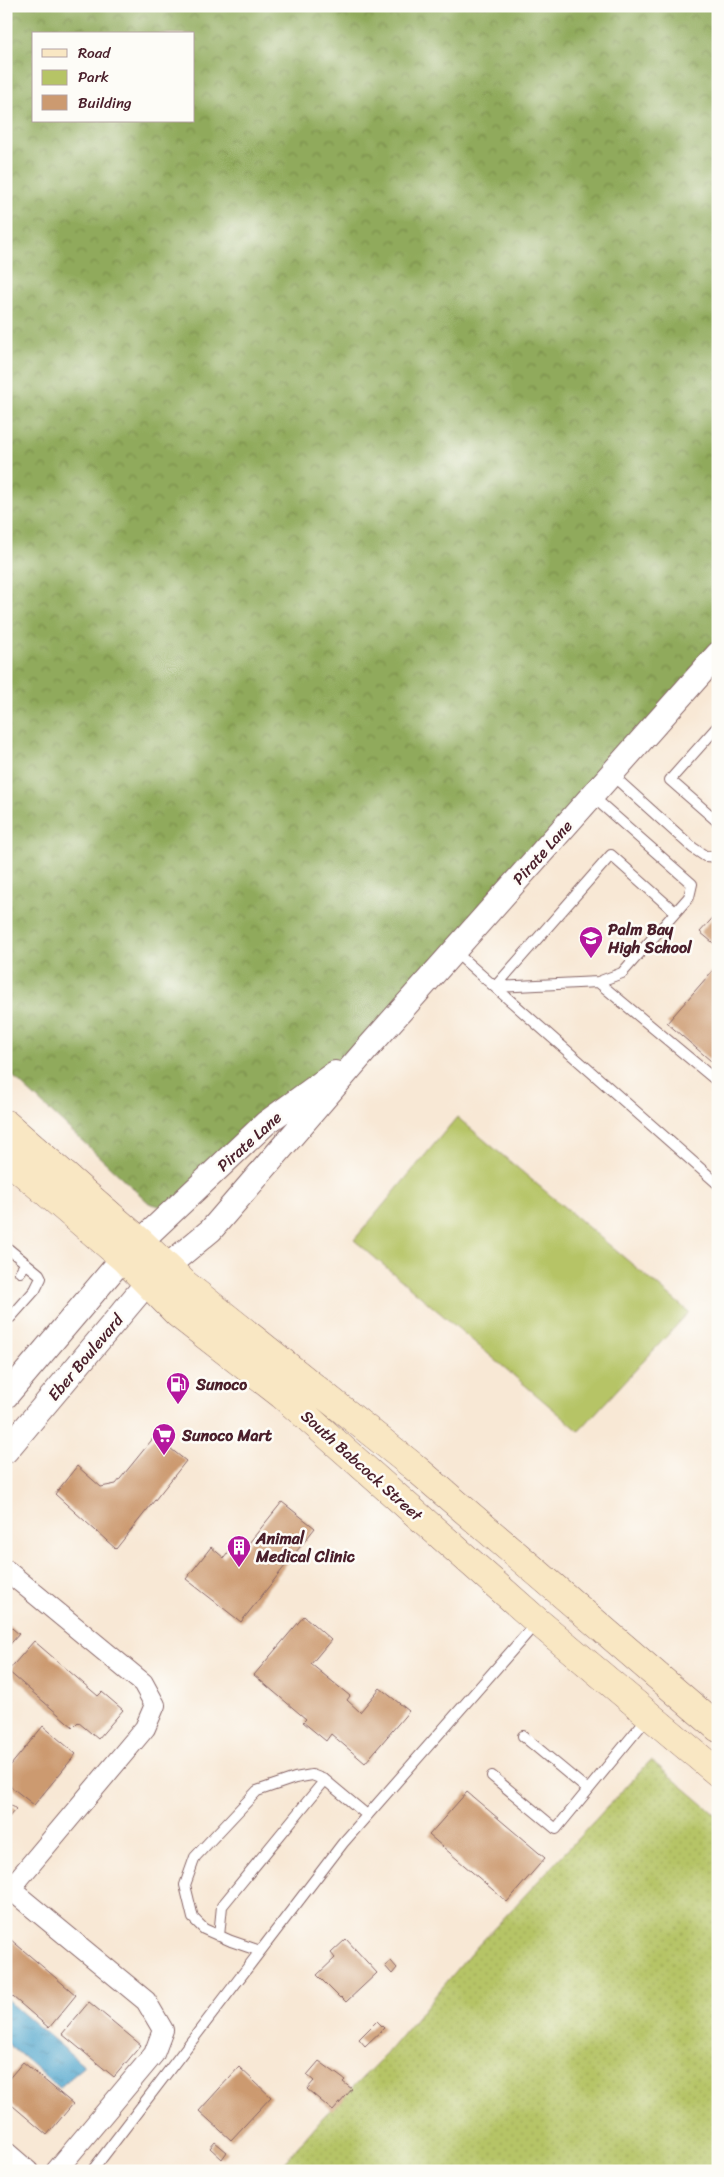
<svg xmlns="http://www.w3.org/2000/svg" width="724" height="2177" font-family="Sriracha,sans-serif">
<style>
.green{fill:url(#green-dots);stroke:#807248}
.forest{fill:url(#forest-crowns);stroke:#6d6443;fill-rule:evenodd}
.pitch{fill:#b6c466;stroke:#807248}
.water{fill:url(#water-ripples);stroke:#4e637c}
.building{fill:#cc9a70}
.lines{fill:none;stroke-linecap:round;stroke-linejoin:round}
.service-casing{stroke:#876566;stroke-width:12}
.minor-casing{stroke:#876566;stroke-width:22}
.tertiary-casing{stroke:#876566;stroke-width:26}
.secondary-casing{stroke:#876566;stroke-width:29}
.service{stroke:#fff;stroke-width:10}
.minor{stroke:#fff;stroke-width:20}
.tertiary{stroke:#fff;stroke-width:24}
.secondary{stroke:#f9e7c3;stroke-width:28}
.labels{text-anchor:middle;stroke-width:5;stroke-linejoin:round;paint-order:stroke}
.street-label{font-size:16px;fill:#4a1f2b;stroke:#fdfcf7}
.poi-label{font-size:16px;font-weight:bold;fill:#4a1f2b;stroke:#fdfcf7;text-anchor:start}
</style>
<defs>
<pattern id="green-dots" width="8" height="8" patternUnits="userSpaceOnUse" patternTransform="scale(1.25)"><rect width="8" height="8" fill="#b6c466"/><path d="M2 2h.1M6 6h.1" fill="none" stroke="#9ea859" stroke-width="1.8" stroke-linecap="round"/></pattern>
<pattern id="forest-crowns" width="20" height="18" patternUnits="userSpaceOnUse" patternTransform="scale(1.25)"><rect width="20" height="18" fill="#90aa5b"/><path d="M2 6a3 3 0 1 1 6 0M12 15a3 3 0 1 1 6 0" fill="none" stroke="#788a4b"/></pattern>
<pattern id="water-ripples" width="26" height="14" patternUnits="userSpaceOnUse" patternTransform="scale(1.25)"><rect width="26" height="14" fill="#52a7ce"/><path d="M2 4q2-2 4 0t4 0M15 11q2-2 4 0t4 0" fill="none" stroke="#4687a7"/></pattern>
</defs>
<rect width="100%" height="100%" fill="#fdfcf7"/>
<filter id="ink" filterUnits="userSpaceOnUse"><feTurbulence type="fractalNoise" baseFrequency=".02" numOctaves="2"/><feDisplacementMap in="SourceGraphic" scale="10" xChannelSelector="R" yChannelSelector="G"/><feConvolveMatrix kernelMatrix="1 2 1 2 8 2 1 2 1" color-interpolation-filters="sRGB"/></filter>
<filter id="wash" filterUnits="userSpaceOnUse"><feTurbulence type="fractalNoise" baseFrequency=".0096" numOctaves="4" result="noise"/><feDisplacementMap in="SourceGraphic" scale="20" xChannelSelector="R" yChannelSelector="G"/><feGaussianBlur stdDeviation="1.12" result="paint"/><feColorMatrix in="noise" values="0 0 0 0 0 0 0 0 0 0 0 0 0 0 0 0 0 1.4 0 .05"/><feComposite in="paint" operator="in"/></filter>
<g filter="url(#wash)">
<rect width="100%" height="100%" fill="#f8e8d5"/>
<path class="green" d="M 651,1760 L 718,1817 L 718,2171 L 277,2171 L 323,2117 L 386,2054 L 472,1952 Z"/>
<path class="forest" d="M 6,6 L 718,6 L 718,654 L 366,1050 L 173,1210 L 149,1203 L 6,1070 ZM 34,34 L 194,34 L 194,121 L 34,121 Z"/>
<path class="pitch" d="M 457,1117 L 689,1312 L 579,1431 L 354,1240 Z"/>
<path class="water" d="M 6,1999 L 85,2066 L 59,2088 L 6,2042 Z"/>
<g id="blocks">
<path class="building" d="M 718,912 L 718,947 L 700,932 Z
M 714,969 L 718,972 L 718,1067 L 667,1023 Z
M 155,1436 L 186,1461 L 116,1549 L 55,1494 L 77,1466 L 101,1487 L 116,1484 Z
M 282,1502 L 315,1528 L 241,1622 L 186,1579 L 211,1547 L 224,1558 L 237,1541 L 245,1548 Z
M 304,1616 L 331,1640 L 311,1664 L 350,1696 L 347,1700 L 360,1712 L 380,1688 L 409,1711 L 365,1763 L 331,1734 L 326,1741 L 303,1722 L 306,1719 L 254,1675 Z
M 6,1623 L 19,1634 L 6,1649 Z
M 34,1641 L 98,1696 L 102,1692 L 123,1710 L 98,1739 L 78,1722 L 73,1727 L 8,1671 Z
M 43,1726 L 76,1754 L 34,1805 L 6,1783 L 6,1771 Z
M 467,1792 L 545,1858 L 507,1902 L 429,1835 Z
M 6,1801 L 16,1809 L 6,1820 Z
M 10,1939 L 76,1995 L 49,2028 L 6,1991 L 6,1944 Z
M 346,1939 L 377,1973 L 346,2002 L 341,1997 L 340,1998 L 317,1975 L 335,1958 L 331,1953 Z
M 391,1961 L 397,1968 L 392,1974 L 385,1966 Z
M 89,2002 L 141,2045 L 114,2077 L 62,2034 Z
M 377,2021 L 384,2028 L 365,2046 L 359,2039 Z
M 319,2061 L 345,2080 L 343,2082 L 352,2089 L 333,2111 L 307,2089 L 314,2081 L 307,2075 Z
M 23,2062 L 73,2104 L 47,2135 L 6,2100 L 6,2082 Z
M 239,2067 L 271,2097 L 231,2140 L 199,2111 Z
M 215,2142 L 227,2152 L 222,2159 L 210,2148 Z"/>
</g>
</g>
<g filter="url(#ink)">
<use href="#blocks" fill-opacity="0" stroke="#876566" stroke-width="1"/>
<g class="lines">
<g class="service-casing">
<path id="service" d="M 718,726 L 670,780 L 718,822
M 611,774 L 693,848 L 705,856 L 718,857
M 454,951 L 718,1184
M 598,982 L 718,1082
M 495,987 L 598,982 L 622,973 L 689,897 L 692,884 L 592,796
M 495,987 L 611,855 L 675,912
M 6,1247 L 39,1274 L 41,1278 L 35,1290 L 11,1317 L 6,1313
M 20,1272 L 26,1263
M 6,1427 L 19,1436
M 523,1736 L 588,1790
M 492,1776 L 556,1829 L 648,1717
M 219,1936 L 222,1906 L 325,1780
M 260,1951 L 231,1941 L 204,1929 L 193,1918 L 185,1885 L 195,1857 L 257,1791 L 295,1778 L 312,1775 L 325,1780 L 367,1815
M 92,2171 L 343,1843 L 537,1622"/>
</g>
<g class="minor-casing">
<path id="minor" d="M 6,1570 L 143,1683 L 155,1705 L 145,1728 L 10,1889 L 146,2001 L 163,2030 L 154,2054 L 56,2171
M 6,2152 L 28,2171"/>
</g>
<g class="tertiary-casing">
<path id="tertiary" d="M 6,1396 L 123,1258 L 266,1123 L 335,1073
M 6,1451 L 147,1283 L 211,1230 L 366,1050 L 718,654"/>
</g>
<g class="secondary-casing">
<path id="secondary" d="M 6,1124 L 141,1242 L 185,1284 L 413,1466 L 718,1728
M 6,1158 L 123,1258 L 178,1314 L 282,1395 L 537,1621 L 718,1773"/>
</g>
<use href="#service" class="service"/>
<use href="#minor" class="minor"/>
<use href="#tertiary" class="tertiary"/>
<use href="#secondary" class="secondary"/>
</g>
</g>
<defs>
<g id="school-pin" transform="scale(1.25)"><path d="M0 17L-7.5 6A9.5 9.5 0 1 1 7.5 6Z" fill="#b5179e" stroke="#fdfcf7"/><path d="M0-5L7-2L0 1L-7-2ZM-4 1L0 2.5L4 1V4Q0 6-4 4Z" fill="#fff"/></g>
<g id="fuel-pin" transform="scale(1.25)"><path d="M0 17L-7.5 6A9.5 9.5 0 1 1 7.5 6Z" fill="#b5179e" stroke="#fdfcf7"/><path d="M-5.5-6h7V0h2V4h1.3V-2.5L3-4.5l.8-.8L6-3V5H2.5V1h-1V6h-7ZM-4.2-4.7v3.2H.2V-4.7Z" fill="#fff"/></g>
<g id="supermarket-pin" transform="scale(1.25)"><path d="M0 17L-7.5 6A9.5 9.5 0 1 1 7.5 6Z" fill="#b5179e" stroke="#fdfcf7"/><path d="M-6-5.5h2.5l.6 2H6L4.5 2H-2.5L-4.4-4H-6ZM-1.5 3.2a1.3 1.3 0 1 0 .1 0ZM3 3.2a1.3 1.3 0 1 0 .1 0Z" fill="#fff"/></g>
<g id="building-pin" transform="scale(1.25)"><path d="M0 17L-7.5 6A9.5 9.5 0 1 1 7.5 6Z" fill="#b5179e" stroke="#fdfcf7"/><path d="M-4-6H4V6H1V3H-1V6H-4ZM-2.5-4.3h1.7v1.8h-1.7ZM.8-4.3h1.7v1.8H.8ZM-2.5-1h1.7V.8h-1.7ZM.8-1h1.7V.8H.8Z" fill="#fff"/></g>
</defs>
<g fill-rule="evenodd">
<use href="#school-pin" x="591" y="938"/>
<use href="#fuel-pin" x="178" y="1384"/>
<use href="#supermarket-pin" x="164" y="1435"/>
<use href="#building-pin" x="239" y="1547"/>
</g>
<g class="labels">
<g class="street-label">
<text transform="translate(542 852) rotate(-48)" y="6">Pirate Lane</text>
<text transform="translate(249 1141) rotate(-42)" y="6">Pirate Lane</text>
<text transform="translate(85 1357) rotate(-50)" y="6">Eber Boulevard</text>
<text transform="translate(362 1465) rotate(42)" y="6">South Babcock Street</text>
</g>
<g class="poi-label">
<text x="608" y="935">Palm Bay<tspan x="608" dy="18">High School</tspan></text>
<text x="196" y="1390">Sunoco</text>
<text x="182" y="1441">Sunoco Mart</text>
<text x="256" y="1544">Animal<tspan x="256" dy="18">Medical Clinic</tspan></text>
</g>
</g>
<rect width="724" height="2177" fill="none" stroke="#fdfcf7" stroke-width="25"/>
<rect x="32" y="32" width="162" height="90" fill="#fdfcf7" stroke="#b5a4a5"/>
<rect x="42" y="49" width="25" height="8" fill="#f9e7c3" stroke="#b5a4a5"/>
<text x="78" y="58" font-size="15" fill="#4a1f2b">Road</text>
<rect x="42" y="70" width="25" height="15" fill="#b6c466" stroke="#b5a4a5"/>
<text x="78" y="82" font-size="15" fill="#4a1f2b">Park</text>
<rect x="42" y="95" width="25" height="15" fill="#cc9a70" stroke="#b5a4a5"/>
<text x="78" y="108" font-size="15" fill="#4a1f2b">Building</text>
</svg>
